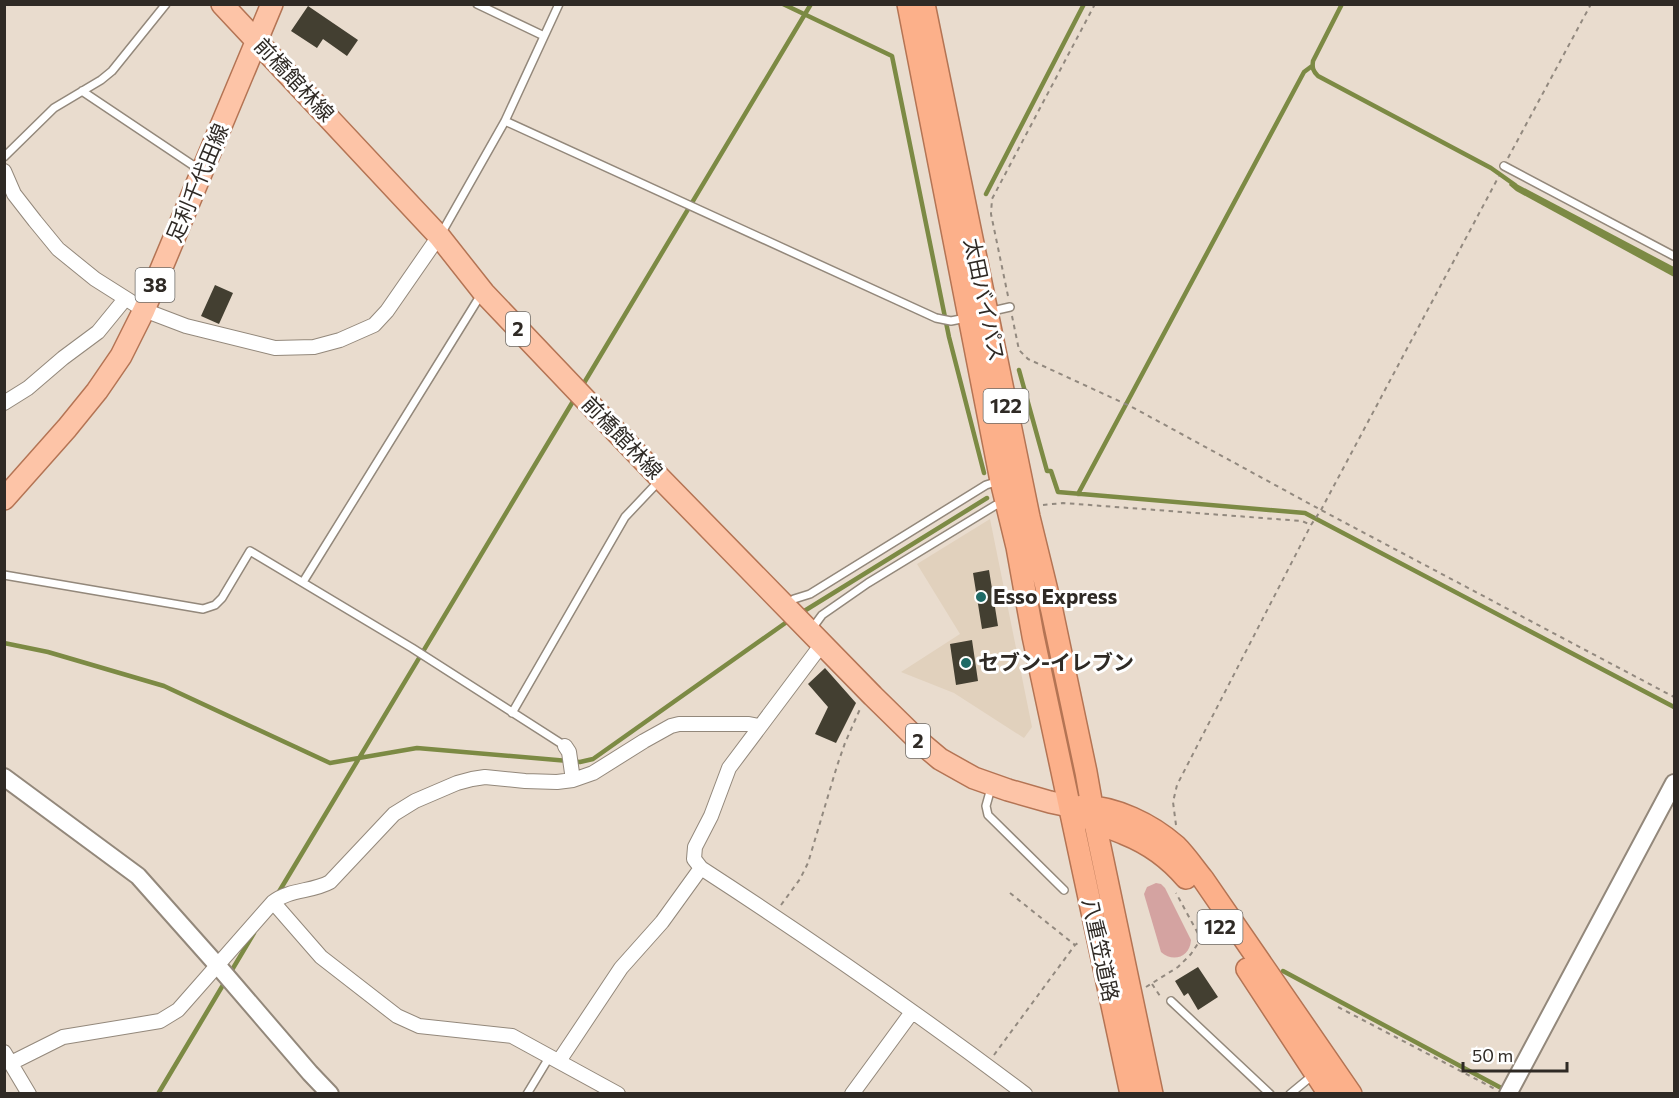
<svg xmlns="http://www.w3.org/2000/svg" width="1679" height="1098" font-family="Commissioner,'Noto Sans JP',sans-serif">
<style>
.built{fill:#e1d1bd}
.green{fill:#d4a3a1}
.water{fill:#7c8a44}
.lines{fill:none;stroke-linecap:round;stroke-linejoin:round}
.stream{stroke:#7c8a44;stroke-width:4.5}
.building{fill:#433f31}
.service-casing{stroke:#93887b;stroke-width:10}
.minor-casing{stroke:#93887b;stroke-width:16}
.tertiary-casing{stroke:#93887b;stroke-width:20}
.primary-casing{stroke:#b47454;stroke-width:24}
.trunk-casing{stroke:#b47454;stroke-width:24}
.path{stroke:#92897f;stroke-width:2;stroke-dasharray:4.5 4.5;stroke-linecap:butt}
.service{stroke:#fff;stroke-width:7}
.minor{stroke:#fff;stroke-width:14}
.tertiary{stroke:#fff;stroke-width:16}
.primary{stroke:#fdc4a7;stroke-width:21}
.trunk{stroke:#fcb08a;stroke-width:21}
.poi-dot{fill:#1e6a66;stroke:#fff;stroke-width:2}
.labels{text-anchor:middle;stroke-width:6;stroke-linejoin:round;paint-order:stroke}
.shield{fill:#fff;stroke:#6d6a66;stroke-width:1.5}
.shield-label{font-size:20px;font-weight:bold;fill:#2f2a25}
.street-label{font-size:21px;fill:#2f2a25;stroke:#fff}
.poi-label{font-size:21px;font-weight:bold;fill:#2f2a25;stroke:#fff;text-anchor:start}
</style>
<rect width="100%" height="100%" fill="#e9dcce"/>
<path class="built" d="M 990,519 L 1032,727 L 1024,738 L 954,693 L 901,672 L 960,634 L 917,564 Z"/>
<path class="green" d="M 1156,883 L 1161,884 L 1165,888 L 1191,940 C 1190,957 1173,963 1161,952 L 1144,894 L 1147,887 Z"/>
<path class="water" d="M 1511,181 L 1674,267 L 1674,277 L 1516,191 L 1509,185 Z"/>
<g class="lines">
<path class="stream" d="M 783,4 L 892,56 L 949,337 L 984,473
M 1342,4 L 1313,61 C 1312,68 1313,71 1318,76 L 1491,168 L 1515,185
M 986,194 L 1084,4
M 1019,370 L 1047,471 L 1051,471 L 1058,492 L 1305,513 L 1674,707
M 581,388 L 811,4
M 1078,494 L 1304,72 L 1312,66
M 801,613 L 987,498
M 4,643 L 48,652 L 164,686 L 330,763 L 417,748 L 580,762 L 593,759 L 791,619
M 277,895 L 575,398
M 1283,971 L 1505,1090
M 158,1094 L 254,933"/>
</g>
<path class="building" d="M 308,6 L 358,40 L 347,56 L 323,39 L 317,48 L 291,31 Z
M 215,285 L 233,293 L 219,324 L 201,316 Z
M 989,570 L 998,626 L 982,629 L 973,573 Z
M 972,640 L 978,681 L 956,685 L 950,644 Z
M 825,668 L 856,703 L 836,743 L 815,734 L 828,707 L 808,684 Z
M 1198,967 L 1218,997 L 1198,1010 L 1188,993 L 1184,996 L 1175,981 Z"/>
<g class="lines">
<g class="service-casing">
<path id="service" d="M 477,4 L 544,36
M 82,91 L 200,170
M 505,121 L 936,318 L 951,321 L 966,318
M 4,157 L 54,108 L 101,80 L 112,71 L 166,4
M 1504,166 L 1674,256
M 441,234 L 505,121 L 559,4
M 988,312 L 1010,307
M 4,575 L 203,609 L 215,605 L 222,598 L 250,551 L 412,648 L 565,746
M 303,582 L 477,301 L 483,295
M 786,605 L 794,599 L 810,594 L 986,485 L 999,481
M 811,630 L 822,615 L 868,583 L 991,508 L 996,505 L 1004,505
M 512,713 L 625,517 L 660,480
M 991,788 L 986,806 L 988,815 L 1064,890
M 1171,1001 L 1270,1094
M 527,1094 L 550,1056
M 1290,1094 L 1313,1075"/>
</g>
<g class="minor-casing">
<path id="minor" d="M 4,171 L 14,194 L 35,221 L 58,249 L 95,279 L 144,310 L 186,326 L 275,348 L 314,347 L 340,340 L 374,325 L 387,311 L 439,236
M 4,403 L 28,388 L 63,358 L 98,332 L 125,299
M 822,644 L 729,768 L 711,816 L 695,847 L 694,859 L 701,868 C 812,940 920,1015 1025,1094
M 565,746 L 569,752 L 573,780
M 273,902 L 321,957 L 397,1016 L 419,1026 L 512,1036 L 618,1094
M 4,1052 L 29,1094
M 559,1061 L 621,968 L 662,922 L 701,868
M 11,1063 L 63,1037 L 160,1021 L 178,1010 L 273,902 C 290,889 312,892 330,882 L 394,814 L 415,801 L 457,783 L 472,779 L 485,777 L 525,781 L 557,782 L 573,780 L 593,773 L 644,741 L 671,726 L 679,724 L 749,724 L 759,726
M 852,1094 L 912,1012"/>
</g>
<g class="tertiary-casing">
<path id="tertiary" d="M 4,777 L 138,876 L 218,966 L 310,1073 L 330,1094
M 1508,1094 L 1674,783"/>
</g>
<g class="primary-casing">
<path id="primary" d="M 222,4 L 439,236 L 484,293 L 661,479 L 873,696 L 921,743 L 940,759 L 974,778 L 1008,790 L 1050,802 L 1069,806
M 4,499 L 67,428 L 97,391 L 121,356 L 144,310 L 272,4"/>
</g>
<g class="trunk-casing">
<path id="trunk" d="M 908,4 L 1001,481 L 1017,547 L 1033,636 L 1131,1094
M 924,4 L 1029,517 L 1052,611 L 1086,772 L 1095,823 L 1152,1094
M 1082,806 C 1116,807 1151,824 1176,846 C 1186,856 1194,868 1203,879 L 1351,1094
M 1086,817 C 1099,825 1112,828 1125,834 C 1150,844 1169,858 1186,878
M 1247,969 L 1329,1094"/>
</g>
<path class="path" d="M 1508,158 L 1591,4
M 1008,296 L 991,214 L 992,199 L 1095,4
M 1012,316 L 1019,350 L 1028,359 L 1132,407 L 1321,510 L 1674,697
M 1043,505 L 1063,503 L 1302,521 L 1311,525
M 1176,825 L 1173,802 L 1177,785 L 1311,525 L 1321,510 L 1499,176
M 1010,893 L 1075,945
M 781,905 L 800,879 L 808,863 L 837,766 L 845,743 L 860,709
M 1152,984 L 1162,999
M 1146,987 L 1178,967 L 1191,954 L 1201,939 L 1176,893
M 1338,1007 L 1495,1089
M 994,1055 L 1075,945 L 1081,941"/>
<use href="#service" class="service"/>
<use href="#minor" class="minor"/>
<use href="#tertiary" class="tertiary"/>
<use href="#primary" class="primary"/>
<use href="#trunk" class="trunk"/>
</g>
<g class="poi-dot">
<circle cx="981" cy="597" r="6"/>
<circle cx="966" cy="663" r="6"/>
</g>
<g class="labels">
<g class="shield">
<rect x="135.5" y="268" width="39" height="34" rx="4.5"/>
<rect x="506" y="312" width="24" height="34" rx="4.5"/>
<rect x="983.5" y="389" width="45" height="34" rx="4.5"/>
<rect x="906" y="724" width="24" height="34" rx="4.5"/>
<rect x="1197.5" y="910" width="45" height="34" rx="4.5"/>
</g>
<g class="shield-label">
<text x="155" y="292">38</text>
<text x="518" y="336">2</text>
<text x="1006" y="413">122</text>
<text x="918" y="748">2</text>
<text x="1220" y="934">122</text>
</g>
<g class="street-label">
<text transform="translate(294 80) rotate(47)" y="7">前橋館林線</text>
<text transform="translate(198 183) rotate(-67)" y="7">足利千代田線</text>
<text transform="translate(984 300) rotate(78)" y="7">太田バイパス</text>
<text transform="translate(622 438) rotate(46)" y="7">前橋館林線</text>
<text transform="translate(1100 950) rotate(78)" y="7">八重笠道路</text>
</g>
<g class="poi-label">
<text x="993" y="604">Esso Express</text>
<text x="978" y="670">セブン-イレブン</text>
</g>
</g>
<rect width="1679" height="1098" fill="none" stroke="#2f2a25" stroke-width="12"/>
<path d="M1463 1062v9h104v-9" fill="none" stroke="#2f2a25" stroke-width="3"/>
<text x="1472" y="1062" font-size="18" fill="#2f2a25" stroke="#ffffff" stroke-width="4.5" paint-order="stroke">50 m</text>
</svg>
